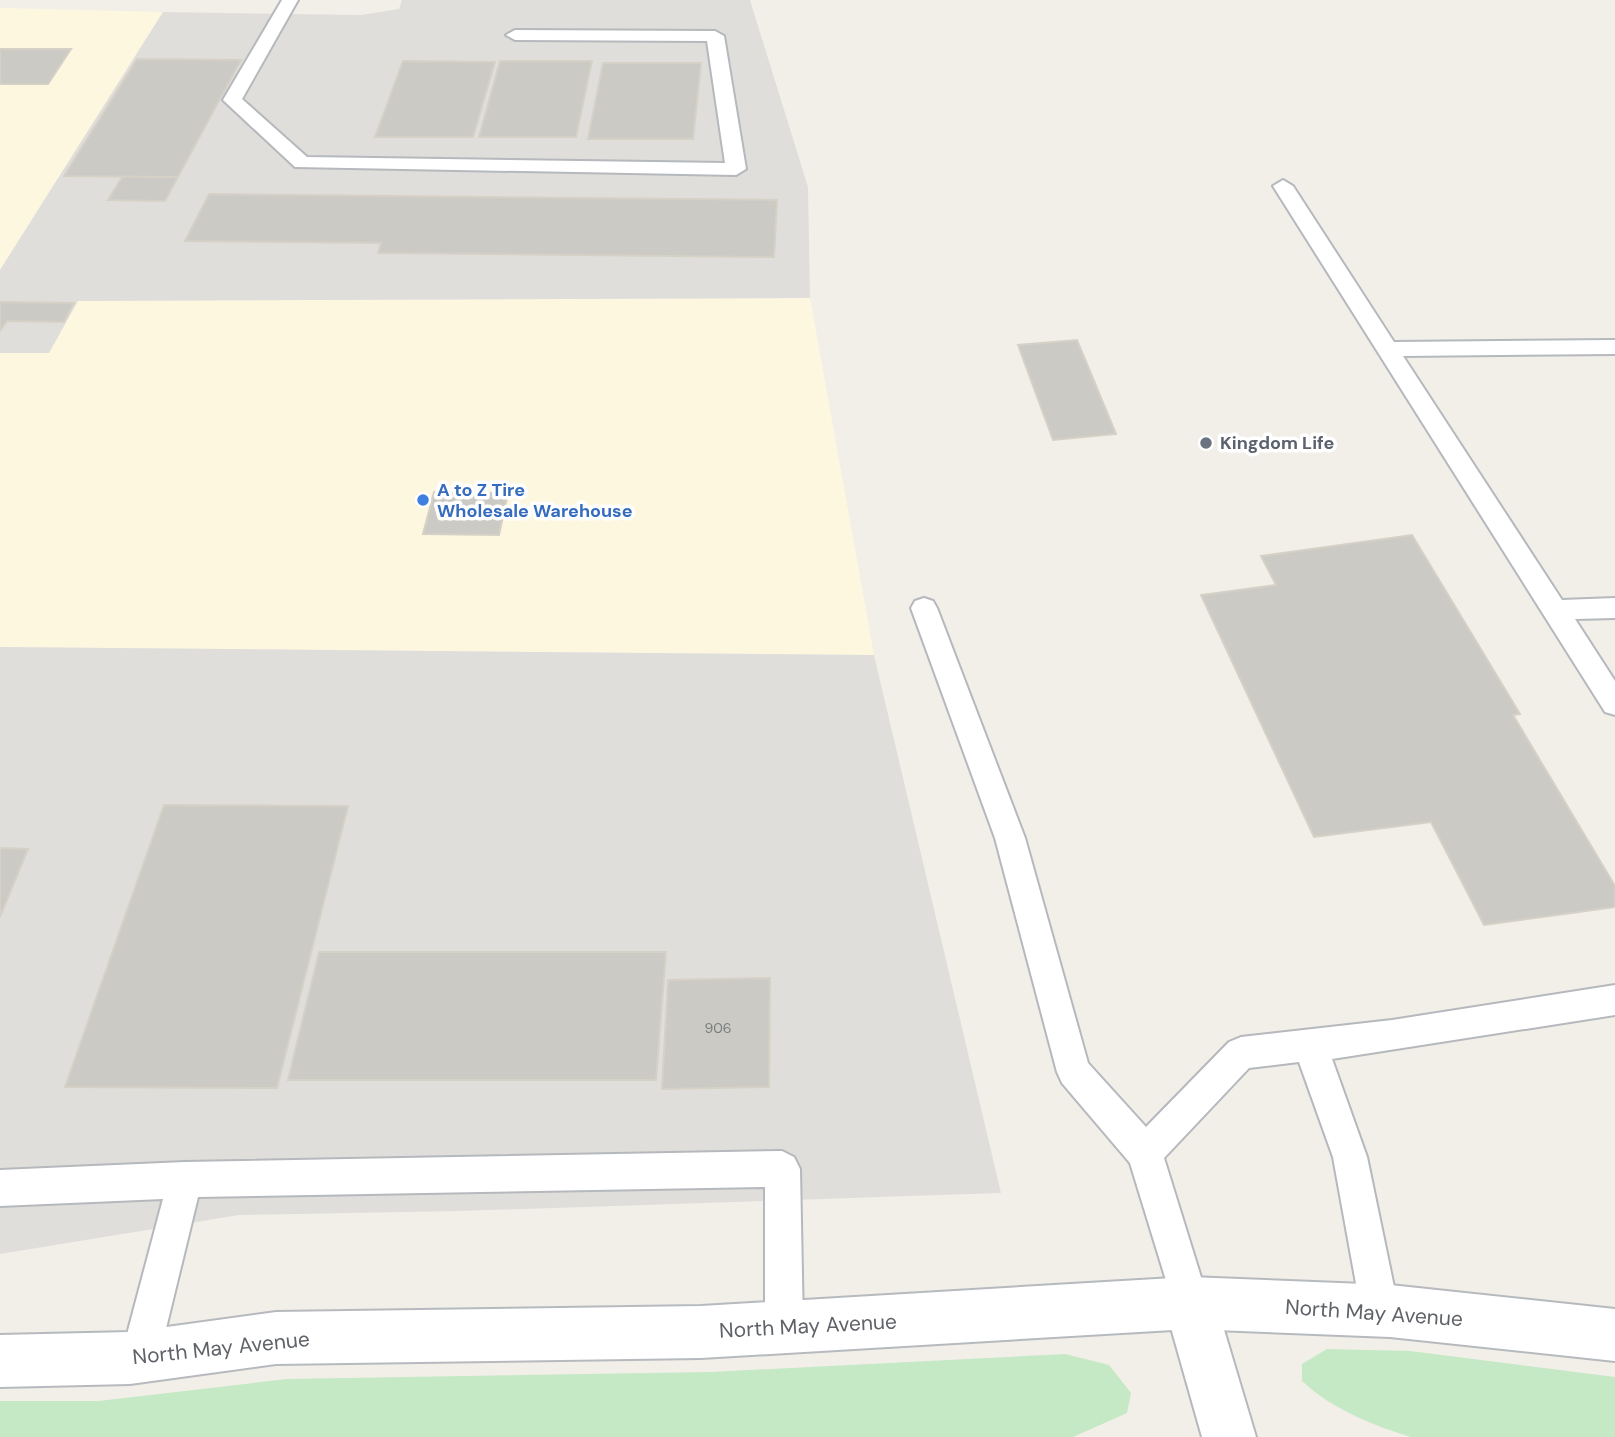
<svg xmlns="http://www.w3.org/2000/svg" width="1615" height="1437" font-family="'DM Sans',sans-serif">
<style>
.commercial{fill:#fef7e0}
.industrial{fill:#e0deda}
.green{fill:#c5e8c5}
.building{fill:#cccac5;stroke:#d6d1c6;stroke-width:2}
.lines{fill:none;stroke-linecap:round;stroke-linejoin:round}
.lane-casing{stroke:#b5b8bc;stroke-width:4}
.street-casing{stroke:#b5b8bc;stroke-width:4}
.secondary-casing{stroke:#b6babf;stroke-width:4}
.lane{fill:#fff;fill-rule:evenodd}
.street{fill:#fff;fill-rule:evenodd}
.secondary{fill:#fff;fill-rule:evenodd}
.worship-dot{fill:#6b7280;stroke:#fff;stroke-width:2.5}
.shop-dot{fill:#3f7fe0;stroke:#fff;stroke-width:2.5}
.labels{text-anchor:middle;stroke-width:7;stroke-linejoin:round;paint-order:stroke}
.number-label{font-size:14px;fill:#7a7d7f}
.worship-label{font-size:18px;font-weight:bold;fill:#5b616d;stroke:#fff;text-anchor:start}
.shop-label{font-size:18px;font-weight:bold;fill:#366cbe;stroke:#fff;text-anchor:start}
.near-street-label{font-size:21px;fill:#5f6368;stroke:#fff}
</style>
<rect width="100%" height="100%" fill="#f1efe8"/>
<path class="commercial" d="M 0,8 L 163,12 L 0,270 Z
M 810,298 L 874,655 L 0,647 L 0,353 L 49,353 L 77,301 Z"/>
<path class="industrial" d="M 402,0 L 750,0 L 808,187 L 810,298 L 78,301 L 49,353 L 0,353 L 0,270 L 163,12 L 361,15 L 399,9 Z
M 0,647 L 874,655 L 1001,1193 L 461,1211 L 239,1215 L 0,1254 Z"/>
<path class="green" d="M 1327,1349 L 1410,1351 L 1615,1377 L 1615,1437 L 1411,1437 C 1372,1425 1332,1409 1302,1381 L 1302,1364 Z
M 1065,1354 L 1109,1365 L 1131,1393 L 1127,1413 L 1073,1437 L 0,1437 L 0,1401 L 99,1401 L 287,1379 L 712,1372 Z"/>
<path class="building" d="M 0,49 L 71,49 L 48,84 L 0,84 Z
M 137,59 L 241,60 L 178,177 L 64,176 Z
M 403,61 L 495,62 L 473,137 L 375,137 Z
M 500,61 L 592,61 L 576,137 L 479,137 Z
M 603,63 L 701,63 L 693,139 L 588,139 Z
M 122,177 L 178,177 L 165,201 L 108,200 Z
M 209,194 L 777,200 L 774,257 L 378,253 L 381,243 L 185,241 Z
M 0,302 L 74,303 L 64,322 L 7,321 L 0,331 Z
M 1077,340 L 1116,434 L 1053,440 L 1018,345 Z
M 434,492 L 508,493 L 499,535 L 423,534 Z
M 1412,535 L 1520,714 L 1513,715 L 1615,886 L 1615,907 L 1484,925 L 1431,822 L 1314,837 L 1201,595 L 1276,585 L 1261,556 Z
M 164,805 L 348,806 L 277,1088 L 65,1087 Z
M 0,848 L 28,849 L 0,917 Z
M 319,952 L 666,952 L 656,1080 L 288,1080 Z
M 770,978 L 769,1087 L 662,1089 L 668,980 Z"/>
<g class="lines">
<g class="lane-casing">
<path id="lane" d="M 282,0 L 298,0 L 242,99 L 307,157 L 725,163 L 707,41 L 515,40 L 506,35 L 515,30 L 715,31 L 724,36 L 746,169 L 736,175 L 295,167 L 223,100 Z
M 1283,180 L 1293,186 L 1394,342 L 1615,340 L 1615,354 L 1403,356 L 1562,600 L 1615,598 L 1615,618 L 1575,619 L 1615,681 L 1615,715 L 1605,712 L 1273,186 Z
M 924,598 L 933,601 L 937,608 L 1025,838 L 1088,1063 L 1146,1127 L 1229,1042 L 1241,1037 L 1392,1020 L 1615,985 L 1615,1015 L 1332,1059 L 1367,1157 L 1399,1311 L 1393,1324 L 1380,1330 L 1367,1324 L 1361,1311 L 1333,1157 L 1299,1062 L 1249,1068 L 1164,1158 L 1209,1303 L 1203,1316 L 1190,1322 L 1177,1316 L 1130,1163 L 1062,1083 L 1057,1072 L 995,838 L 911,608 L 915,601 Z
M 782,1151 L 794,1157 L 800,1169 L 803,1327 L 797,1340 L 784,1346 L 771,1340 L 765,1327 L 765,1187 L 198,1197 L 159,1357 L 153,1370 L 140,1376 L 127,1370 L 121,1357 L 163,1199 L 0,1206 L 0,1170 L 185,1162 Z"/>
</g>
<g class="street-casing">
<path id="street" d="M 1190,1277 L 1208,1285 L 1216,1303 L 1256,1437 L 1202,1437 L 1164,1303 L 1172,1285 Z"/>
</g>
<g class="secondary-casing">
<path id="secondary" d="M 1190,1277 L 1390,1285 L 1615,1309 L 1615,1361 L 1390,1337 L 1190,1329 L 701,1358 L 276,1364 L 130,1384 L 0,1387 L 0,1335 L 130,1332 L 276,1312 L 701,1306 Z"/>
</g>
<use href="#lane" class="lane"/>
<use href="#street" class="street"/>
<use href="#secondary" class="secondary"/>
</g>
<circle class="worship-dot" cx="1206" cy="443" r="7"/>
<circle class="shop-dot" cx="423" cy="500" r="7"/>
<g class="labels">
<g class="number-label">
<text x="718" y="1033">906</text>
</g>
<g class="worship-label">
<text x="1220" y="449">Kingdom Life</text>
</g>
<g class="shop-label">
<text x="437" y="496">A to Z Tire<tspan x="437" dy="21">Wholesale Warehouse</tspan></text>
</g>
<g class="near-street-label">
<text transform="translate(1374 1313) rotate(4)" y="7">North May Avenue</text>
<text transform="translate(808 1326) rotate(-3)" y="7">North May Avenue</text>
<text transform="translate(221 1348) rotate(-6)" y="7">North May Avenue</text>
</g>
</g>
</svg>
